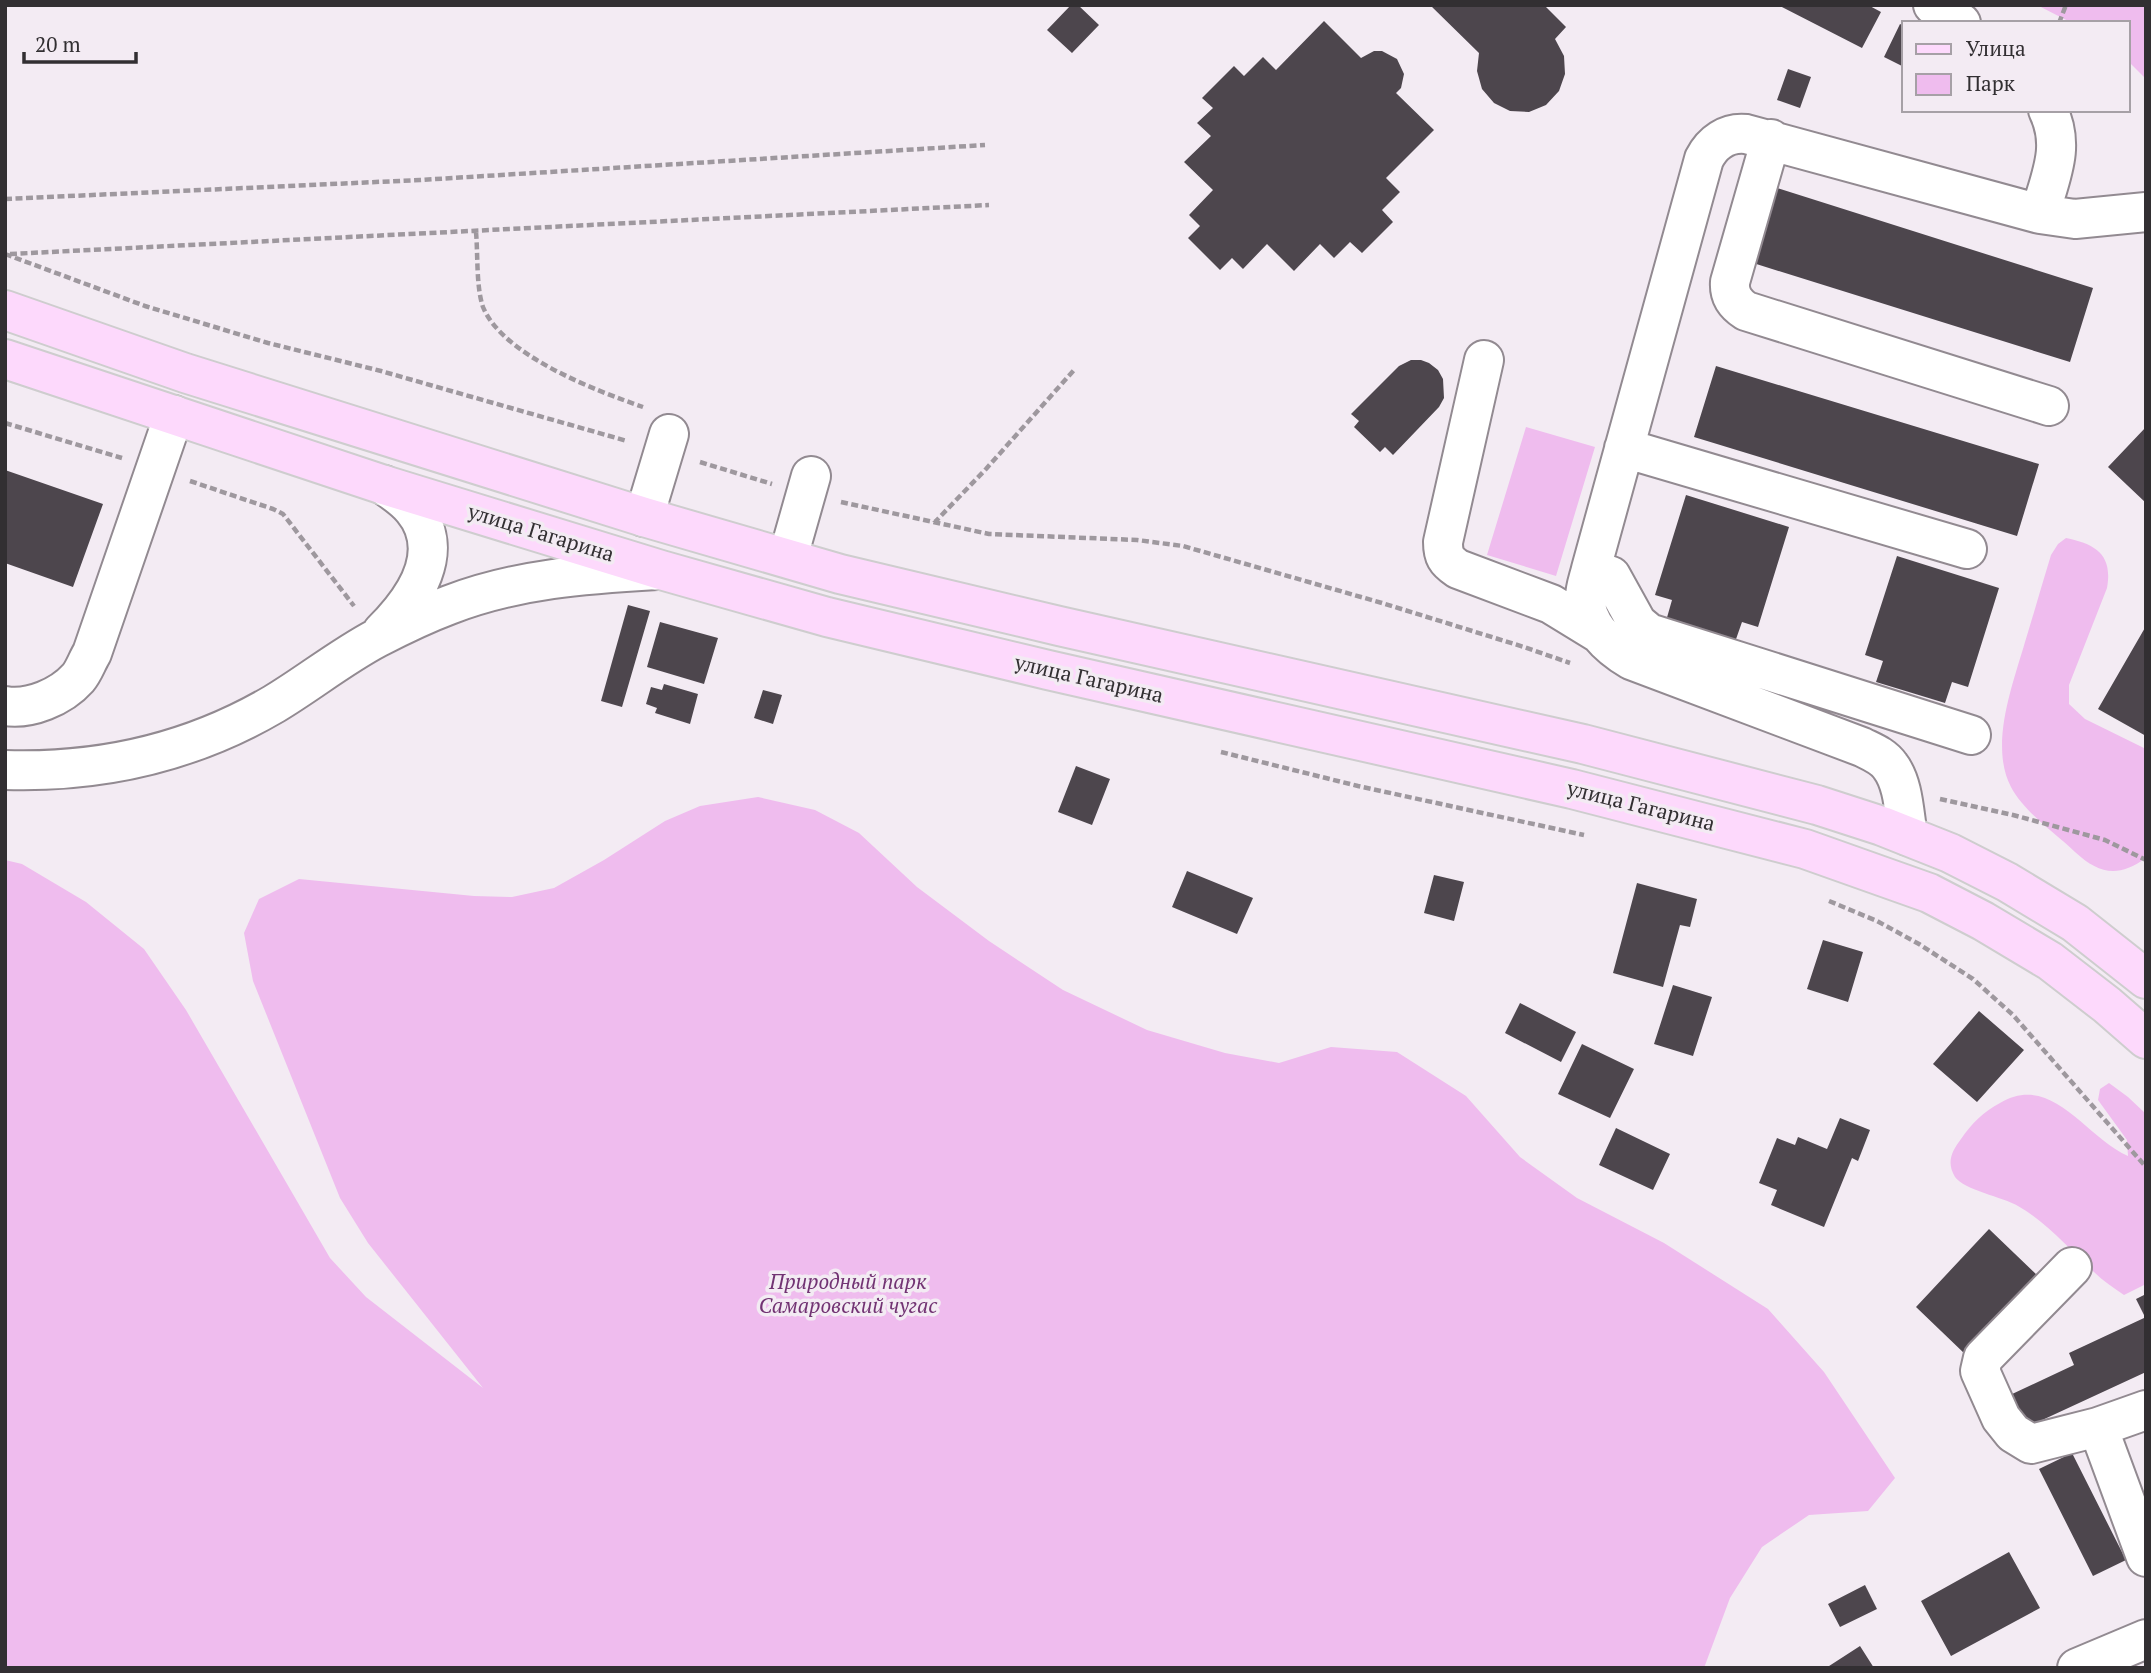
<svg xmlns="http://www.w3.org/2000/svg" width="2151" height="1673" font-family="'PT Serif',serif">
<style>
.green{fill:#efbcee}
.building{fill:#4d464d}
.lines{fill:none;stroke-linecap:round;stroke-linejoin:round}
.minor-casing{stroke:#928a91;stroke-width:42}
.major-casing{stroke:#cecdce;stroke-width:42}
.path{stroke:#9e989e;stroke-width:4.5;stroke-dasharray:7 3.5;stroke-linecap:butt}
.minor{stroke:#fff;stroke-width:38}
.major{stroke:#fdd9fc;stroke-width:38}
.labels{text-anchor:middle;stroke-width:7;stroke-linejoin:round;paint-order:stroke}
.street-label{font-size:21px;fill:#322f32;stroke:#f3ebf3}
.park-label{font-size:21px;font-style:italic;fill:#723373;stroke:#f3ebf3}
</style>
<rect width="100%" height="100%" fill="#f3ebf3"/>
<path class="green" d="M 2037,5 L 2146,5 L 2146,79 L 2128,61 L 2128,23 L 2072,23 Z
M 1526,427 L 1595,447 L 1556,576 L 1487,555 Z
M 2066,538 C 2096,544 2113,555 2107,588 L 2069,685 L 2069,704 L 2085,719 L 2146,749 L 2146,858 C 2118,878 2099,874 2075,852 C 2054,832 2025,813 2011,787 C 1989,745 2013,684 2025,642 C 2034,613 2042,584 2051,555 L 2058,544 Z
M 758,797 L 815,810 L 859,833 L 917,887 L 989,941 L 1063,990 L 1147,1030 L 1225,1053 L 1279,1063 L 1331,1047 L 1397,1052 L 1466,1096 L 1520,1157 L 1577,1198 L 1664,1243 L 1768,1309 L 1824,1372 L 1895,1478 L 1868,1511 L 1809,1515 L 1762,1547 L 1730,1598 L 1704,1668 L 5,1668 L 5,860 L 22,864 L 86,902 L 144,949 L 186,1010 L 330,1258 L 366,1297 L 483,1388 L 368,1243 L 340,1198 L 253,981 L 244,933 L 259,899 L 299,879 L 474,896 L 512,897 L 554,888 L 604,860 L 665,821 L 700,806 Z
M 2109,1083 L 2128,1097 L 2146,1114 L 2146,1284 L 2124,1295 C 2114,1288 2103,1281 2094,1272 C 2069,1249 2048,1223 2018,1206 C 2003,1197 1964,1190 1955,1177 C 1946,1162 1952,1151 1961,1139 C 1972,1123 1983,1112 2000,1103 C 2052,1072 2085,1137 2128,1156 L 2127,1140 L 2098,1100 L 2100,1089 Z"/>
<path class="building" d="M 1071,5 L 1078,5 L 1099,25 L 1072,53 L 1047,30 Z
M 1430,5 L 1544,5 L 1566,27 L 1555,39 L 1564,56 L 1565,74 L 1559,91 L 1546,105 L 1529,112 L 1510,111 L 1494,103 L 1482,89 L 1477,71 L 1479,53 Z
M 1778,5 L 1868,5 L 1881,12 L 1862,48 Z
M 1324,21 L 1361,58 L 1374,51 L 1382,51 L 1397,59 L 1404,74 L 1401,88 L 1396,93 L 1434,130 L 1386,178 L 1400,192 L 1382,210 L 1393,222 L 1362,253 L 1350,242 L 1334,258 L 1320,244 L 1294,271 L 1267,244 L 1243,269 L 1232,258 L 1220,270 L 1188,238 L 1200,226 L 1189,215 L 1213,190 L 1184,162 L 1211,136 L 1197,123 L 1213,108 L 1202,98 L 1234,66 L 1244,76 L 1263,57 L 1276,70 Z
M 1900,24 L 1904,26 L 1904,67 L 1884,57 Z
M 1788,69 L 1811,77 L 1800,108 L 1777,100 Z
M 1774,187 L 2093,288 L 2070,362 L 1750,262 Z
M 1411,360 L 1421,360 L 1429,363 L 1438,370 L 1443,379 L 1444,398 L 1439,407 L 1393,455 L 1385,447 L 1380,452 L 1354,427 L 1359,421 L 1351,414 L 1399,366 Z
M 1716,366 L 2039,464 L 2017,536 L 1694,437 Z
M 2146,427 L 2146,503 L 2108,467 Z
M 5,470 L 103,504 L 73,587 L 5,563 Z
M 1686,495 L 1789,527 L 1758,627 L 1742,622 L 1735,642 L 1666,621 L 1672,600 L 1655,595 Z
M 1897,556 L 1999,588 L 1968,687 L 1952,682 L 1945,703 L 1876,682 L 1883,661 L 1865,655 Z
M 628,605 L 650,611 L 622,707 L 601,701 Z
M 660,622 L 718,638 L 704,684 L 647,667 Z
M 2146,626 L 2146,736 L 2098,709 Z
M 664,684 L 698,694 L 690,724 L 655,713 L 657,708 L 646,704 L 651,687 L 662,690 Z
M 763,690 L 782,695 L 773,724 L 754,718 Z
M 1076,766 L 1110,779 L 1092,825 L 1058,812 Z
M 1187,871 L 1253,898 L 1237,934 L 1172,907 Z
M 1434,875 L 1464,882 L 1454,921 L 1424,913 Z
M 1637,883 L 1697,899 L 1690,927 L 1680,925 L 1663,987 L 1613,973 Z
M 1823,940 L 1863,952 L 1848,1002 L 1807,989 Z
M 1673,985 L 1712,997 L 1693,1056 L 1654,1044 Z
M 1520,1003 L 1576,1032 L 1561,1062 L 1505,1033 Z
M 1979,1011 L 2024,1050 L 1977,1102 L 1933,1064 Z
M 1582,1044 L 1634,1069 L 1610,1118 L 1558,1094 Z
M 1840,1118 L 1870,1130 L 1858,1161 L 1852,1158 L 1824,1227 L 1771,1205 L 1777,1190 L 1759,1183 L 1777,1138 L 1795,1145 L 1798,1137 L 1827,1149 Z
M 1616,1128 L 1670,1154 L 1653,1190 L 1599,1165 Z
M 1989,1229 L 2039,1277 L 1966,1355 L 1916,1307 Z
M 2146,1294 L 2146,1319 L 2136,1299 Z
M 2144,1318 L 2146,1323 L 2146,1372 L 2025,1428 L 2010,1395 L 2074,1365 L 2069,1353 Z
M 2072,1453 L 2126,1560 L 2093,1576 L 2039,1469 Z
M 2009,1552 L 2040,1608 L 1951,1656 L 1921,1601 Z
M 1865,1585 L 1877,1609 L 1840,1627 L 1828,1604 Z
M 1860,1646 L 1874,1668 L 1826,1668 Z"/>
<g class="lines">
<g class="minor-casing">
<path id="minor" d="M 1933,5 L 1961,23
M 1771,139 L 1730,282 C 1729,295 1735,304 1746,311 L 2049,406
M 2040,214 C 2050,177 2066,147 2048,110
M 1484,360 L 1443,542 C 1443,556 1446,561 1458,569 L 1551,604 L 1600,634
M 1624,448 L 1967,549
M 644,517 L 669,434
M 788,557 L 811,476
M 1591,569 L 1611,576 L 1637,623 L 1649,633 L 1971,735
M 382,632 C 414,600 448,551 413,509 C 405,499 394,492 384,485
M 5,706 C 30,710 61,697 78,678 C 84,671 87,661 92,653 L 174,415
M 5,770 C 100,773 192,752 274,704 C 309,683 341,657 377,638 C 400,626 425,614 449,605 C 516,579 586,574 657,570
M 1908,836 C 1904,814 1904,784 1890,766 C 1883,756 1872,752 1862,747 L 1631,660 C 1609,647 1586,626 1585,597 C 1585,588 1589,578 1591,569 L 1704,159 C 1712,143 1727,132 1746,134 L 2040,214 L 2075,219 L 2146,212
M 2072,1267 L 1983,1358 L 1980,1371 L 2001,1418 L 2013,1433 L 2031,1444 L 2098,1427 L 2146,1557
M 2098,1427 L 2146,1410
M 2077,1668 L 2146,1639"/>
</g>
<g class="major-casing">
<path id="major" d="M 5,310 L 185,373 L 644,517 L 840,574 L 1059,626 L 1583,744 L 1817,805 L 1882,826 L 1950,853 L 2007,882 L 2075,923 L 2146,979
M 5,359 L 384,485 L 661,570 L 827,617 L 1048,670 L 1572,789 L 1805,849 L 1929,893 L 1983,921 L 2050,961 L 2107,1005 L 2146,1039"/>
</g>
<path class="path" d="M 2059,23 L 2066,5
M 5,199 L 420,180 L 985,145
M 476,232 C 478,254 476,287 483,307 C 503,356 597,391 643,407
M 5,254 L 145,306 L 268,343 L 381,371 L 627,441
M 10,254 L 989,205
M 5,423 L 122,458
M 700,462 L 772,484
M 190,481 L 273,509 L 283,514 L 354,606
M 841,502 L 989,534 L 1137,540 L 1183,546 L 1382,603 L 1524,647 L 1570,663
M 934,523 L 986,469 L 1074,370
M 1221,752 L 1358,786 L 1584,835
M 1940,799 L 2013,815 L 2105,840 L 2146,860
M 1829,901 L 1877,921 L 1919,944 L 1973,979 L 2013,1015 L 2146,1167"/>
<use href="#minor" class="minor"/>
<use href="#major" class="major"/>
</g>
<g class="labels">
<g class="street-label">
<text transform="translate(541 533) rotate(17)" y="7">улица Гагарина</text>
<text transform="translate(1089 679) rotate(13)" y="7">улица Гагарина</text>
<text transform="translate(1641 806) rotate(14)" y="7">улица Гагарина</text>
</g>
<g class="park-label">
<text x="848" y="1289">Природный парк<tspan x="848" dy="24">Самаровский чугас</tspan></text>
</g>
</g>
<rect width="2151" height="1673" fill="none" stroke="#322f32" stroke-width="14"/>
<rect x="1902" y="21" width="228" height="91" fill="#f3ebf3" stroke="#a6a0a6" stroke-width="2"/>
<rect x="1916" y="44" width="35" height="10" fill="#fdd9fc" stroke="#a6a0a6" stroke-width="2"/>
<text x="1966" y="56" font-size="21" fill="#322f32">Улица</text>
<rect x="1916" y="74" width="35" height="21" fill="#efbcee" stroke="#a6a0a6" stroke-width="2"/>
<text x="1966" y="91" font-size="21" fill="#322f32">Парк</text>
<path d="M24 52v10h112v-10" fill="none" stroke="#322f32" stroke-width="3.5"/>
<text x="35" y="52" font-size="21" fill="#322f32" stroke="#f3ebf3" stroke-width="5" paint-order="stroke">20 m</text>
</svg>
